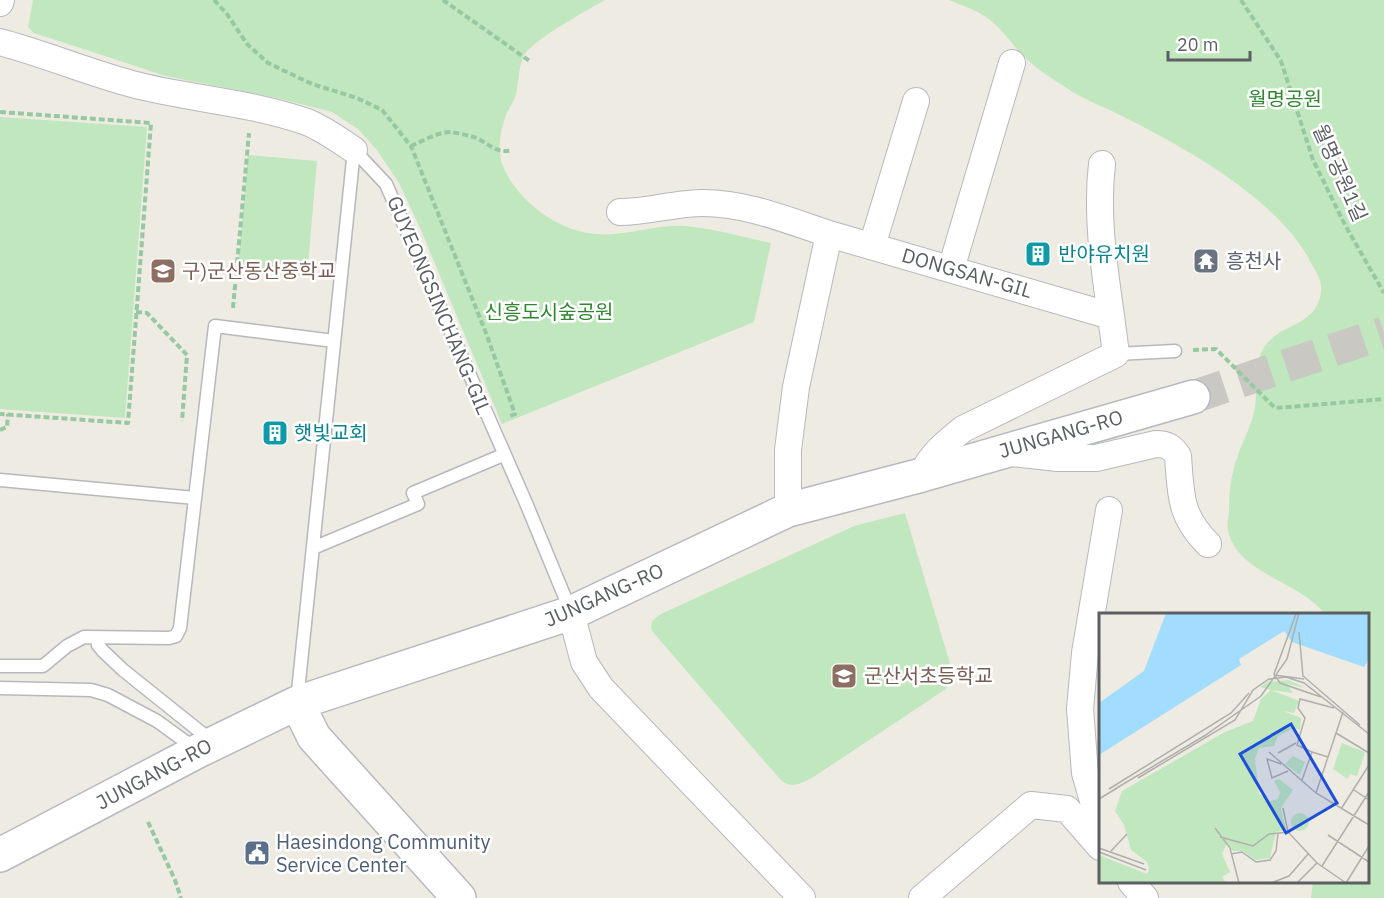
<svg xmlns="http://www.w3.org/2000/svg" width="1384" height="898" font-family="'IBM Plex Sans','Noto Sans KR',sans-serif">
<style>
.green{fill:#c0e7be}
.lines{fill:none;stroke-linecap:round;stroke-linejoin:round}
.secondary-tunnel{stroke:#c9c8c2;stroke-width:33;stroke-dasharray:33 16;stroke-linecap:butt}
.lane-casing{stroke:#b5b9bd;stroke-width:15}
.street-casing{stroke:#b5b9bd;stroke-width:28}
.secondary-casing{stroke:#b6bac0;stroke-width:36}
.path{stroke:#96c8a2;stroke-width:4;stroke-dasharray:6 3;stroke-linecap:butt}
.lane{stroke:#fff;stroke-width:12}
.street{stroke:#fff;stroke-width:26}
.secondary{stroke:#fff;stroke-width:33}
.labels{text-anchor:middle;stroke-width:5;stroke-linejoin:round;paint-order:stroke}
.park-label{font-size:20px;fill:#328531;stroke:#fff}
.street-label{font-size:20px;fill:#5b5f64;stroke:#fff}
.culture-label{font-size:20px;fill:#0d838f;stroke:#fff;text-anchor:start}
.worship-label{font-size:20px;fill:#5b616d;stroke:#fff;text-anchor:start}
.education-label{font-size:20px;fill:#785e54;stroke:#fff;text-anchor:start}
.service-label{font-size:20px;fill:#4e5e75;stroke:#fff;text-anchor:start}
.inset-road{fill:none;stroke:#afafac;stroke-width:1.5}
.view{fill:#1d4ed8;fill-opacity:0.15;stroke:#1d4ed8;stroke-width:3}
.inset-edge{fill:none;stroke:#5b5f64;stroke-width:3}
</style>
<rect width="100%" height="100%" fill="#eeebe2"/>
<path class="green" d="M 33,0 L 605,0 C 588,10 530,41 523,57 C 518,70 519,85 515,97 C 512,105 507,111 505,118 C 499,134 497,155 505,171 C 522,204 559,231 596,234 C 626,237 655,224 686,226 C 714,229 743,237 771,243 L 754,322 L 502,424 L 420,228 L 399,183 L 377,150 L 358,129 L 332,112 L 277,98 L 166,76 L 34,33 L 28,27 Z
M 949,0 L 1384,0 L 1384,898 L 1311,898 L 1313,882 L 1368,882 L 1368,614 L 1325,614 C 1301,582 1238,574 1228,531 C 1227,525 1228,518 1229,513 C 1229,498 1230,482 1234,468 C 1239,447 1251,429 1255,408 C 1258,389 1253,362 1265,346 C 1281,323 1317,326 1321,292 C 1323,281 1314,268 1309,259 C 1274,196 1182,146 1120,115 C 1104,107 1086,100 1071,91 C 1058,82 1042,73 1030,62 C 1014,49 1004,29 986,17 C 975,9 961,5 949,0 Z
M 0,117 L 147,127 L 125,418 L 0,409 Z
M 248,155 L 317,161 L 307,276 L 238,270 Z
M 905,513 L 951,667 L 952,680 L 946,689 L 812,778 C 799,784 790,790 779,778 L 652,631 C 649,621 655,618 663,613 L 854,526 Z"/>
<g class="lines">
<path class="secondary-tunnel" d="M 1193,397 L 1384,333"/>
<g class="lane-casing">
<path id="lane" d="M 354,150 L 386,184 L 526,503 L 571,612
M 1116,354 L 1175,351
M 0,480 L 195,498
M 313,548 L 418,504 L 413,493 L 503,455
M 97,638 L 98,645 L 103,651 L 123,670 L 213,742
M 0,666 L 43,666 L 67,646 L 84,637 L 169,638 L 176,636 L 180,628 L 215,326 L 334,341
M 0,688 L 91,690 L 108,695 L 157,721 L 197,750
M 297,701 L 354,150"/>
</g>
<g class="street-casing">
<path id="street" d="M 0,3 L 1,0
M 0,42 C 45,54 87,72 132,84 C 189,99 250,102 307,122 C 324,129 339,140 354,150
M 1102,164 C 1096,215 1104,266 1111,316
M 620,212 C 648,212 675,203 703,203 C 747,203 789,221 829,234
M 872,246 L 916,101
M 951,269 L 1012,63
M 1011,453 L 1058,458 L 1096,458 L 1156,444 C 1167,444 1172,447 1178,456 C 1181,494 1179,515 1208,544
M 788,510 L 788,450 L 796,387 L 829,234 L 1111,316 L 1116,354 L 963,429 C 947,442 930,455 922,475
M 571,613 L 584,662 L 601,688 L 802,898
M 1100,817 L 1095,808 L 1085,773 L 1080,709 L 1085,653 L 1109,510
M 1131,882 L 1145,898
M 922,898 L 1031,805 L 1067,809 L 1100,847"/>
</g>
<g class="secondary-casing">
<path id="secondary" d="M 297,703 L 314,737 L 459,898
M 0,855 L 198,751 L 297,703 L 571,613 L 788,510 L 922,475 L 1193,397"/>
</g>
<path class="path" d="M 214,0 L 227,14 L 247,44 L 268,63 L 312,84 L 357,98 L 382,110 L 411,146 L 486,333 L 515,414 L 508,417
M 443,0 L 531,62
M 1241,0 L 1281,61 L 1313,160 L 1345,225 L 1384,293
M 0,112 L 151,123 L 128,423 L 0,414
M 411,146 C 423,141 437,132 451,132 C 457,133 467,135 474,137 C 487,142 497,155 512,150
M 233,308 L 249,133
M 136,312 L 147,313 L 187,355 L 182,421
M 1193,350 L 1216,349 L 1275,408 L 1384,399
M 0,430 L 7,427 L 8,414
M 148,822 L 175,880 L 181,898"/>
<use href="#lane" class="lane"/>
<use href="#street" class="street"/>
<use href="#secondary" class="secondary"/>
</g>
<defs>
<g id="building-square" transform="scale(1.35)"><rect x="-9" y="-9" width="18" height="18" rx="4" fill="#0f9aa8" stroke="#fff"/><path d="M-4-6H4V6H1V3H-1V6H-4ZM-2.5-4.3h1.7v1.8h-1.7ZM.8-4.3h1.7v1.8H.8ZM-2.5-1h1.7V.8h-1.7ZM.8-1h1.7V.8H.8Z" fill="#fff"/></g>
<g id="temple-square" transform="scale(1.35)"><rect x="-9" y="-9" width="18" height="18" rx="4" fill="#6b7280" stroke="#fff"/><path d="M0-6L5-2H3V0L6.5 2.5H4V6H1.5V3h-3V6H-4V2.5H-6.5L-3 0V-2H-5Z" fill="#fff"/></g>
<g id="school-square" transform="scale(1.35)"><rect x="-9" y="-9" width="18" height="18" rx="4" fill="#8d6e63" stroke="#fff"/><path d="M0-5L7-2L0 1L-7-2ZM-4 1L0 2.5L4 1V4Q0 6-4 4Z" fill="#fff"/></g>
<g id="civic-square" transform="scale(1.35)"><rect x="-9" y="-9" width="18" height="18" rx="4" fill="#5c6f8a" stroke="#fff"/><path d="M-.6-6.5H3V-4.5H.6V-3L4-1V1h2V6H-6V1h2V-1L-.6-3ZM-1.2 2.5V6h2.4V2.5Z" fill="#fff"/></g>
</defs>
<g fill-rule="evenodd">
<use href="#building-square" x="1038" y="254"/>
<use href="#temple-square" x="1206" y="261"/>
<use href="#school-square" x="163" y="271"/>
<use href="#building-square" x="275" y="433"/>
<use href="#school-square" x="844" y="676"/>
<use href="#civic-square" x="257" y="853"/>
</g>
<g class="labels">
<g class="park-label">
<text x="1285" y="106">월명공원</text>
<text x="549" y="319">신흥도시숲공원</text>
</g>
<g class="street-label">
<text transform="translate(1340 173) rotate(66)" y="7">월명공원1길</text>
<text transform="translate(967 273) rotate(16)" y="7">DONGSAN-GIL</text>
<text transform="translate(439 305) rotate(67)" y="7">GUYEONGSINCHANG-GIL</text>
<text transform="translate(1061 434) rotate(-16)" y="7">JUNGANG-RO</text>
<text transform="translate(604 595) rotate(-24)" y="7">JUNGANG-RO</text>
<text transform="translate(154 774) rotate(-28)" y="7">JUNGANG-RO</text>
</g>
<g class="culture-label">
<text x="1058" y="261">반야유치원</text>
<text x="294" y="440">햇빛교회</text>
</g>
<g class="worship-label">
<text x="1226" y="268">흥천사</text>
</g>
<g class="education-label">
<text x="182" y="278">구)군산동산중학교</text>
<text x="864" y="683">군산서초등학교</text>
</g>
<g class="service-label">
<text x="276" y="849">Haesindong Community<tspan x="276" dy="23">Service Center</tspan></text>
</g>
</g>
<g transform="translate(1099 613)">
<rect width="270" height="270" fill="#eeebe2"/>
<path d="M 190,67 L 206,75 L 188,71 L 194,80 L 172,77 L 200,88 L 195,100 L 184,98 L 202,105 L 201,117 L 195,115 L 179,123 L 175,133 L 160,135 L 156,146 L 160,181 L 171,188 L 179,186 L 181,179 L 175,168 L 180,166 L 194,177 L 182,195 L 187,217 L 177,219 L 171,245 L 156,247 L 144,238 L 134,238 L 128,230 L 123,241 L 131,259 L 123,264 L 127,270 L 0,270 L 0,242 L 48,261 L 50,256 L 48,249 L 32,237 L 25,212 L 16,198 L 23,178 L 126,119 L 154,108 L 162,86 L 172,77 L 161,74 L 169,69 ZM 243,130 L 266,139 L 258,163 L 251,161 L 249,166 L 234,156 ZM 194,143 L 206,149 L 201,162 L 186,151 ZM192 209a9 9 0 1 1 18 0a9 9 0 1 1-18 0Z" fill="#c0e7be"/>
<path d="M 67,0 L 270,0 L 270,45 L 265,54 L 193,29 L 185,18 L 140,46 L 142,52 L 0,142 L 0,90 L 45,58 Z" fill="#a2dcff"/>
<path class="inset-road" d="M 197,1 L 175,61 L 181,70 L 222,84M 200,19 L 204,63 L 261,112M 175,62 L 205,66M 237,120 L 270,140M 170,139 L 217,180 L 270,212M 213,139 L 198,132 L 206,105 L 199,95 L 201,86 L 235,95M 179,140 L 197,130M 182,151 L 168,146 L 173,165 L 189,158M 39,165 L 136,107 L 154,77 L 170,66 L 187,64 L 205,70 L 270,121M 203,167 L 213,139 L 229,144M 10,176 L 132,100 L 150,80M 16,176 L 105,123 L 162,83 L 188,46 L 200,0M 255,177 L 270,187M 217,180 L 244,99M 0,186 L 18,175M 184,195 L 189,219 L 218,250 L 247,270M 242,196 L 270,152M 116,215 L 131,235 L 140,270M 229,222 L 270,249M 121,224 L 154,233 L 170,221 L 189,219M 0,235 L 45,251M 12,238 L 28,221M 0,239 L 47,257M 132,241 L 143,239 L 157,249 L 171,247 L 177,238 L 179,220M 223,253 L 270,179M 172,270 L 190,263 L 210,240M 198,270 L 218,250M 247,270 L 270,233"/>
<path class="view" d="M 192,111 L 238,190 L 187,220 L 141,141 Z"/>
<rect width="270" height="270" class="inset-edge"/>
</g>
<path d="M1168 51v9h82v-9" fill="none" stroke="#5b5f64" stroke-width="3"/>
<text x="1177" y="51" font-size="18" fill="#5b5f64" stroke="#ffffff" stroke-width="4.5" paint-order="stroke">20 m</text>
</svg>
